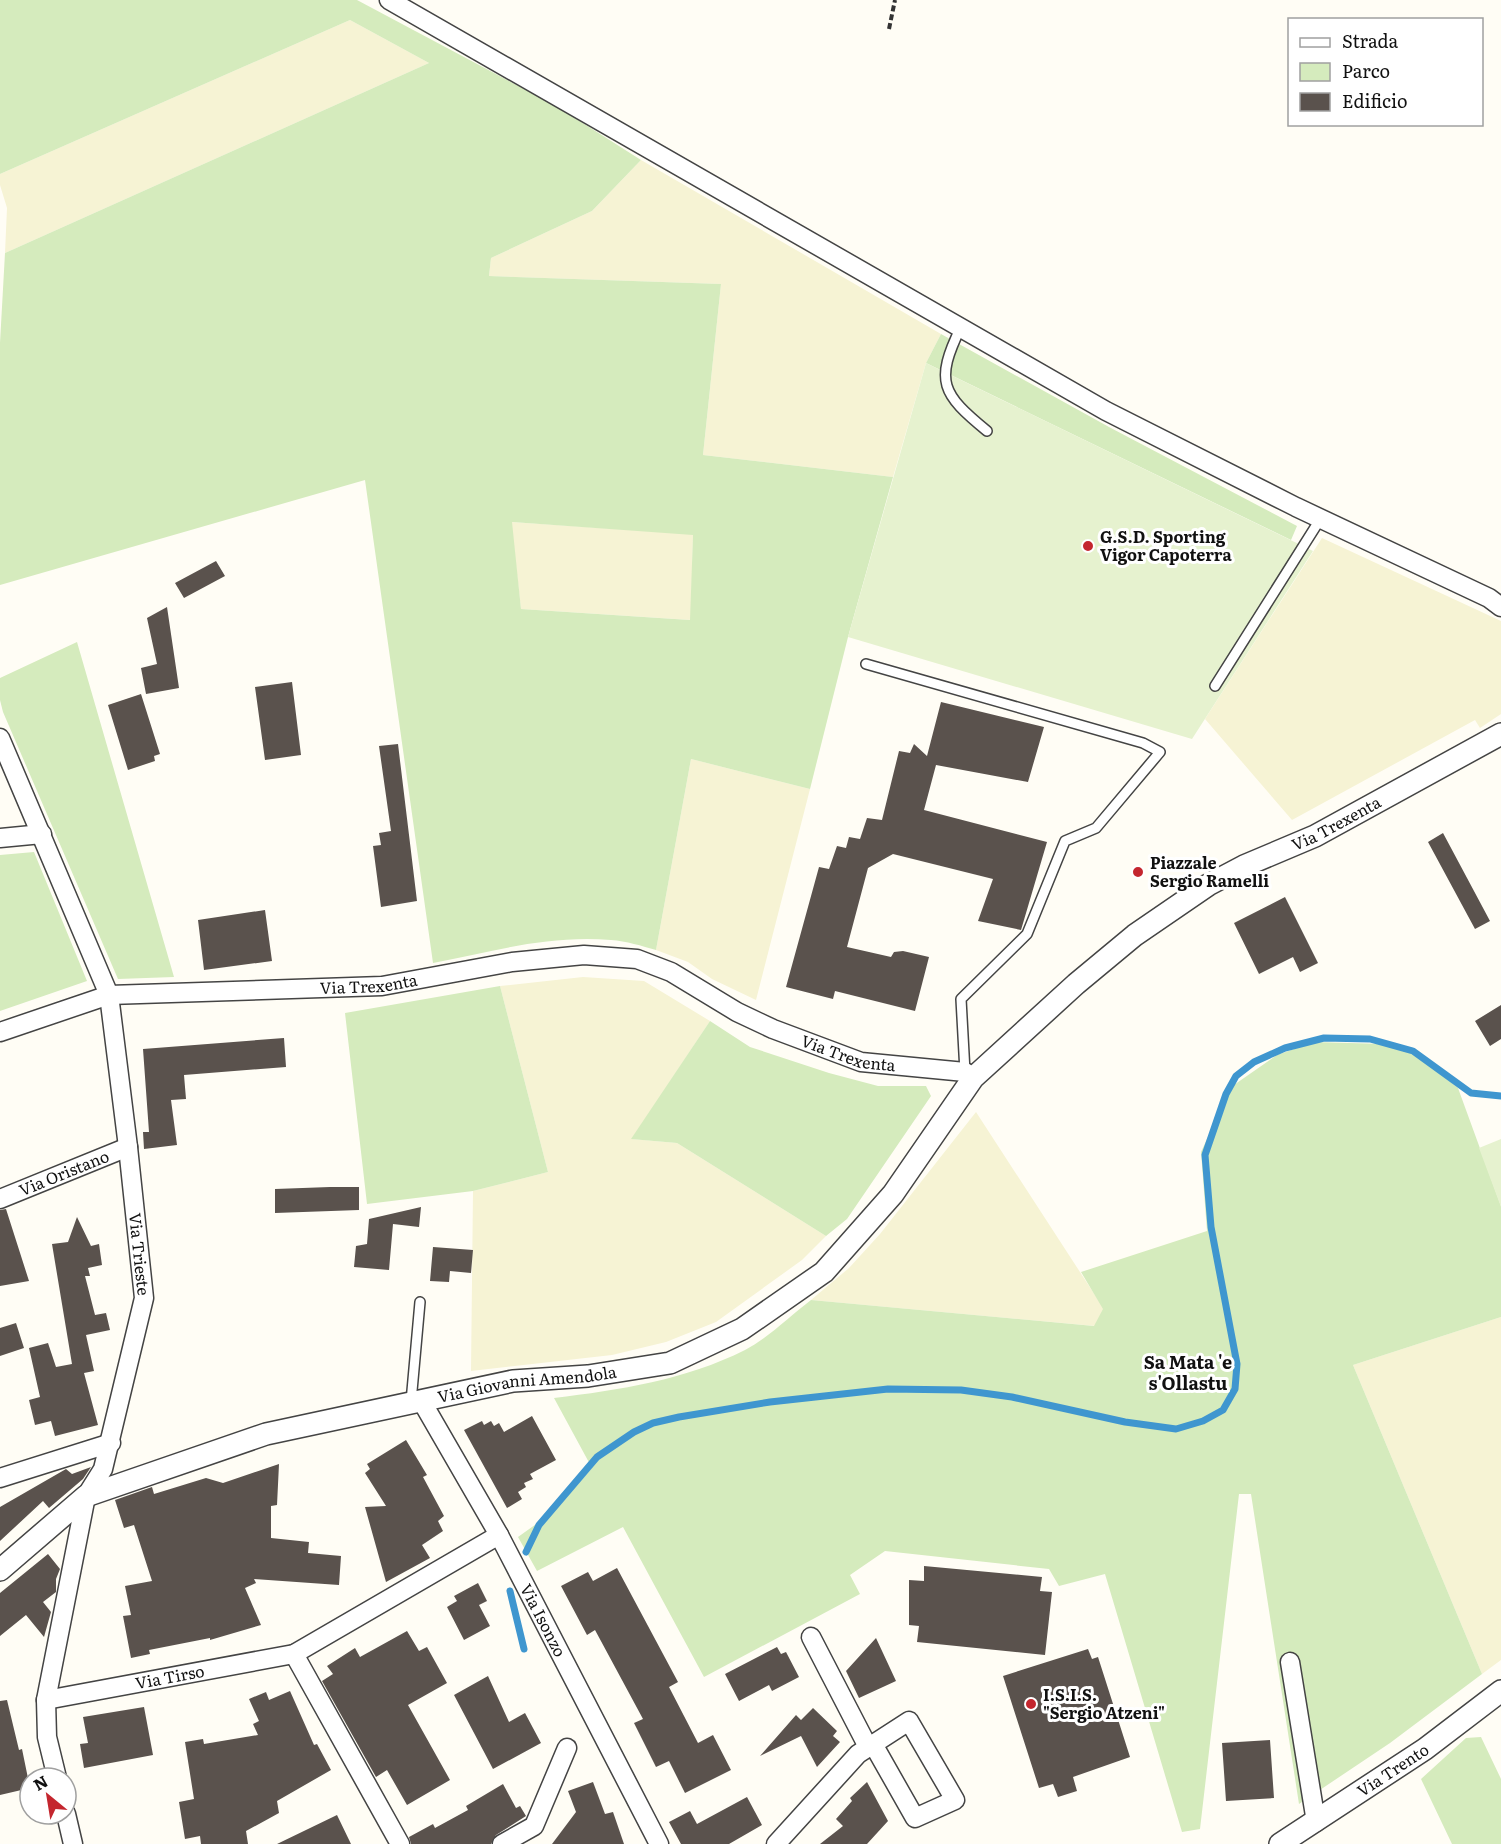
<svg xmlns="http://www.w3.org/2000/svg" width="1501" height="1844" font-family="Literata,serif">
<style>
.farmland{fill:#f6f3d4}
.green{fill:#d5ebbd;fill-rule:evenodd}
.pitch{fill:#e6f2cf}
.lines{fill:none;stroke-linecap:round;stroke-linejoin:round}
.stream{stroke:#3f96cf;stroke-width:7}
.building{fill:#5a524d}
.service-casing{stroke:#444;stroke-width:12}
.minor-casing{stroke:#444;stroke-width:21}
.tertiary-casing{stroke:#444;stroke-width:24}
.path{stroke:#333;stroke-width:4;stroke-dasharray:6 3;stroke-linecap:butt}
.service{stroke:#fff;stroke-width:9}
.minor{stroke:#fff;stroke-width:18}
.tertiary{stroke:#fff;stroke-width:21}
.poi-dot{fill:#c4262e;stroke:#fff;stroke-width:2}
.labels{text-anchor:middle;stroke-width:6;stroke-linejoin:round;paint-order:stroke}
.poi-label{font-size:16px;font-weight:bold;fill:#111;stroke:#fff;text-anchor:start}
.street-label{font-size:16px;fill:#111;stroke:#fff}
.neighbourhood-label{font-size:18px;font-weight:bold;fill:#111;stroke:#fff}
</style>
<rect width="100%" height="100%" fill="#fffdf5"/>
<path class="farmland" d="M 350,20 L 429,63 L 5,253 L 7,208 L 0,185 L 0,174 Z
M 641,160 L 941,334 L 926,363 L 893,477 L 703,455 L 721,284 L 489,276 L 491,258 L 592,211 Z
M 511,522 L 693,534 L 691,620 L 521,609 Z
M 1322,538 L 1501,621 L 1501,714 L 1480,728 L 1475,720 L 1292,820 L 1205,719 Z
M 691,759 L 810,789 L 756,1000 L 712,979 L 688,962 L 656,950 Z
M 583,977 L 644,981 L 710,1021 L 632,1139 L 677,1143 L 826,1236 L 802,1260 L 716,1322 L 666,1342 L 612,1355 L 471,1371 L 473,1191 L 548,1172 L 500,986 Z
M 976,1112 L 1104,1309 L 1095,1326 L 811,1300 L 849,1268 L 880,1234 Z
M 1501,1317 L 1501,1660 L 1482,1674 L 1353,1365 Z"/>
<path class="green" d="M 0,0 L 357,0 L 556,106 L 641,160 L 592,211 L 491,258 L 489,276 L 721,284 L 703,455 L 893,477 L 848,637 L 810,789 L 691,759 L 656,950 C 642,946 626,941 611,940 C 547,935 495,951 433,963 L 365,480 L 0,585 L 0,343 L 5,253 L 429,63 L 350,20 L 0,174 ZM 512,522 L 693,535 L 690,620 L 521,609 Z
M 941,334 L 1109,427 L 1297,526 L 1291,540 L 926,363 Z
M 77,642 L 174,977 L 118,979 L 3,712 L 0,700 L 0,678 Z
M 34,852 L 87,981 L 0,1011 L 0,855 Z
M 500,986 L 548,1172 L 473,1191 L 367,1204 L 345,1013 Z
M 710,1021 L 750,1047 L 829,1073 L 878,1086 L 926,1086 L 931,1096 L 847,1219 L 826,1236 L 677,1143 L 631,1139 Z
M 1314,1042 L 1385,1044 L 1419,1056 L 1458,1088 L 1501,1206 L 1501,1317 L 1353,1365 L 1482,1674 L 1390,1743 L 1299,1804 L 1251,1494 L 1239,1494 L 1200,1829 L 1182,1832 L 1105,1574 L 1059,1586 L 1049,1569 L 885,1551 L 850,1575 L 860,1594 L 704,1677 L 623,1527 L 537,1571 L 518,1537 L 553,1512 L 592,1468 L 554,1398 C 620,1390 685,1380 745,1350 C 768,1338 790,1316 811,1300 L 1094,1326 L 1103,1309 L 1081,1272 L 1207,1231 L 1201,1152 L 1231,1087 L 1277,1055 Z
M 1481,1737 L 1501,1779 L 1501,1844 L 1452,1844 L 1421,1779 L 1466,1738 Z"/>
<path class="pitch" d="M 926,363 L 1313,551 L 1192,739 L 848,637 Z
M 1501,1139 L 1501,1207 L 1479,1148 Z"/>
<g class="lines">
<path class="stream" d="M 526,1552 L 539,1525 L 597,1457 L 634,1432 L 653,1423 L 679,1417 L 770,1402 L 888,1389 L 961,1390 L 1012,1397 L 1125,1422 L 1176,1429 L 1203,1421 L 1223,1410 L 1235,1389 L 1237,1364 L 1211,1227 L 1205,1155 L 1226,1094 L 1236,1076 L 1254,1062 L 1285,1048 L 1324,1038 L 1370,1039 L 1413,1051 L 1471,1093 L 1501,1096
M 510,1591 L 524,1649"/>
</g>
<path class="building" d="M 216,561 L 225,576 L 184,598 L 175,583 Z
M 167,607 L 179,688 L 146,694 L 141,668 L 157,664 L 147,618 Z
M 292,682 L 301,755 L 265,760 L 255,687 Z
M 141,694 L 160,754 L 154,756 L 155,761 L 128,770 L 108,705 Z
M 941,702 L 1044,727 L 1028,782 L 936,765 L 924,810 L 1047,842 L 1021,930 L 978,921 L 993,879 L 893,854 L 868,868 L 847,947 L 891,957 L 894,952 L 903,951 L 929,957 L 915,1011 L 835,991 L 833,999 L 786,987 L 819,867 L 829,869 L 837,846 L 846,848 L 849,837 L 860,839 L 867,818 L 882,820 L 899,751 L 910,753 L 914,744 L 927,756 Z
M 398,744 L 417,901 L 381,907 L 373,846 L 381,845 L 379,833 L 391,831 L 379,746 Z
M 1443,833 L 1490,921 L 1475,929 L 1428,842 Z
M 1285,897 L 1318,963 L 1300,972 L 1293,957 L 1259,974 L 1234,923 Z
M 265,910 L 272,961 L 204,970 L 198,920 Z
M 1501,1005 L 1501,1039 L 1490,1046 L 1475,1021 Z
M 284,1038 L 286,1067 L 184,1075 L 186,1099 L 171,1100 L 177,1145 L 144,1149 L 143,1132 L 149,1132 L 143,1049 Z
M 330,1187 L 359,1187 L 359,1210 L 275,1213 L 275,1189 Z
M 421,1207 L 419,1227 L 393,1224 L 389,1270 L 354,1267 L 356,1246 L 367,1244 L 369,1219 Z
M 6,1209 L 29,1281 L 0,1286 L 0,1210 Z
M 77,1217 L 91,1246 L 99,1244 L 102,1265 L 88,1268 L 90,1276 L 85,1276 L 95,1315 L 106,1313 L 110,1330 L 86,1335 L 94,1371 L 84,1373 L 98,1425 L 55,1436 L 51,1421 L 35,1425 L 29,1400 L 40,1397 L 29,1348 L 48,1343 L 56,1367 L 72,1364 L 52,1244 L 68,1242 Z
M 433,1247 L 473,1250 L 471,1273 L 450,1271 L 449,1282 L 430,1281 Z
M 16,1323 L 24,1348 L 0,1356 L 0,1328 Z
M 532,1416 L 556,1460 L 530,1474 L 533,1479 L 524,1483 L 526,1487 L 518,1492 L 522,1499 L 507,1508 L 464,1430 L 482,1421 L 484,1425 L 491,1421 L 494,1426 L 499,1423 L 504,1432 Z
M 406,1440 L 427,1475 L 423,1477 L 444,1516 L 438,1521 L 443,1531 L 422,1545 L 430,1558 L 386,1582 L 365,1507 L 386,1506 L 365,1473 L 370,1469 L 367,1464 Z
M 279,1464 L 277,1505 L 271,1506 L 271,1538 L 309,1542 L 308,1553 L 341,1556 L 339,1585 L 254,1579 L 256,1583 L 245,1588 L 261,1625 L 210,1640 L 210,1638 L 149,1650 L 150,1654 L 131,1658 L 123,1616 L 131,1615 L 125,1586 L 152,1581 L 134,1525 L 124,1528 L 115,1500 L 152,1487 L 154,1494 L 206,1478 L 223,1483 Z
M 91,1467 L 83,1479 L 49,1508 L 43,1501 L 0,1541 L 0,1507 L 66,1469 L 72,1474 Z
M 48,1554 L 60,1569 L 56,1579 L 56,1592 L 43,1602 L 51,1612 L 44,1637 L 26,1615 L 0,1636 L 0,1593 Z
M 924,1566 L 1042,1577 L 1040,1591 L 1052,1592 L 1045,1655 L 917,1642 L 919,1626 L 909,1625 L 909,1580 L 924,1581 Z
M 617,1568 L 678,1682 L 669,1687 L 698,1743 L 713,1735 L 731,1770 L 685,1793 L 669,1761 L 656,1767 L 634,1723 L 643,1719 L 595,1630 L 587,1635 L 561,1586 L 588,1572 L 593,1581 Z
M 478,1583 L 487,1601 L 479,1605 L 490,1626 L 464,1640 L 447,1607 L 457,1601 L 454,1596 Z
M 407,1631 L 419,1651 L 427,1647 L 447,1683 L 408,1705 L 450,1780 L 407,1805 L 387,1770 L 376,1777 L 322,1681 L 333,1674 L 327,1666 L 355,1648 L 360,1657 Z
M 876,1638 L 896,1681 L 859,1698 L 846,1671 Z
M 777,1647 L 781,1654 L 786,1652 L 799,1677 L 772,1691 L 769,1685 L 739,1701 L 725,1674 Z
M 1088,1649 L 1092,1659 L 1098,1657 L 1130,1757 L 1073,1777 L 1077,1791 L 1058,1797 L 1053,1784 L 1039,1788 L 1003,1676 Z
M 488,1676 L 509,1722 L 525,1713 L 541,1743 L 493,1769 L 454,1695 Z
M 290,1691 L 314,1745 L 317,1744 L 331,1770 L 277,1801 L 279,1813 L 246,1831 L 248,1844 L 201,1844 L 200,1836 L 185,1839 L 179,1802 L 194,1799 L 185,1742 L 203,1739 L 204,1744 L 258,1735 L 253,1724 L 259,1721 L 249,1699 L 266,1692 L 269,1700 Z
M 7,1700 L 19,1750 L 22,1749 L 30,1788 L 0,1795 L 0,1701 Z
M 144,1707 L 153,1755 L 84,1768 L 80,1744 L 88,1743 L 83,1717 Z
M 813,1708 L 837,1731 L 833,1736 L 840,1742 L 817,1767 L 801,1736 L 760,1756 L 796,1715 L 801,1720 Z
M 1270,1740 L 1274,1798 L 1226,1801 L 1222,1743 Z
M 593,1782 L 605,1814 L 613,1812 L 624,1844 L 552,1844 L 576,1812 L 568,1791 Z
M 867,1782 L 888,1821 L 867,1844 L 820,1844 L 843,1826 L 836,1819 L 852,1801 L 850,1798 Z
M 503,1784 L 516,1808 L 520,1806 L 526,1816 L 496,1835 L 491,1844 L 411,1844 L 409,1837 L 433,1824 L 435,1828 L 468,1810 L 466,1806 Z
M 747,1797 L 762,1825 L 729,1844 L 681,1844 L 669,1822 L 690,1811 L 697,1824 Z
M 337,1815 L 351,1844 L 277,1844 Z"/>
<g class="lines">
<g class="service-casing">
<path id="service" d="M 961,327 C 934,382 942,394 987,431
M 866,664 L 1143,743 L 1160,752 L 1096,828 L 1065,841 L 1027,934 L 961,999 L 965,1072
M 1215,686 L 1321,518
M 411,1402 L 420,1302"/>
</g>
<g class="minor-casing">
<g id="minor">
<path d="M 389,0 L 1106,411 L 1296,507 L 1489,598 L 1501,607"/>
<path id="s1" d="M 0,738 L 109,995 L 128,1147 L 144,1298 L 103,1469 L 86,1496 L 46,1700 L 47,1737 L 57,1778"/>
<path d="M 0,838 L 42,834"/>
<path id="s2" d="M 0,1032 L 109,995 L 382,986 L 512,962 L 584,955 L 637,959 L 671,972 L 737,1012 L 773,1029 L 861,1062 L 965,1072 L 973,1078"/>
<path id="s3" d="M 0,1199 L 128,1147"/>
<path id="s4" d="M 421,1400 L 499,1535 L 659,1844"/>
<path d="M 0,1478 L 111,1443"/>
<path d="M 811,1637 L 868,1747"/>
<path d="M 294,1654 L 400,1844"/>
<path d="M 1290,1662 L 1316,1822"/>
<path id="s5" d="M 46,1700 L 294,1654 L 499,1535"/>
<path d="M 66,1814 L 73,1844"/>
<path d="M 502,1844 L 534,1826 L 567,1748"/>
<path d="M 776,1844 L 858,1754 L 909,1721 L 955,1800 L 915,1818 L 873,1744"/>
</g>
</g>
<g class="tertiary-casing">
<g id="tertiary">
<path id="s6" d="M 0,1570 L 86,1496 L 266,1434 L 513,1381 L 588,1376 L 670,1363 L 742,1329 L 824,1272 L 893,1194 L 973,1078 L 1076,984 L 1135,935 L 1208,885 L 1244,866 L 1315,836 L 1501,734"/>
<path id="s7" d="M 1280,1844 L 1425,1749 L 1501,1691"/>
</g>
</g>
<path class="path" d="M 889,29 L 895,0"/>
<use href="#service" class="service"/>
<use href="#minor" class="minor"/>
<use href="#tertiary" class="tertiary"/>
</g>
<g class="poi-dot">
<circle cx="1088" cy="546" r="6"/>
<circle cx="1138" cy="872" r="6"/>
<circle cx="1031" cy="1704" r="6"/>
</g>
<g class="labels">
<g class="poi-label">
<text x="1100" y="543">G.S.D. Sporting<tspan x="1100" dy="18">Vigor Capoterra</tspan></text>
<text x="1150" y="869">Piazzale<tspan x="1150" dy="18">Sergio Ramelli</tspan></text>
<text x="1043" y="1701">I.S.I.S.<tspan x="1043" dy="18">"Sergio Atzeni"</tspan></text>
</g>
<g class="street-label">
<text dy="6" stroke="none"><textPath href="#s6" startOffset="1586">Via Trexenta</textPath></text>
<text dy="6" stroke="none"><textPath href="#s2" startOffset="375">Via Trexenta</textPath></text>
<text dy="6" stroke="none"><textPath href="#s2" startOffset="879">Via Trexenta</textPath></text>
<text dy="6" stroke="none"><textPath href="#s3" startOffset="69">Via Oristano</textPath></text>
<text dy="6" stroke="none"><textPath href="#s1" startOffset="540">Via Trieste</textPath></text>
<text dy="6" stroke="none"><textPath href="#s6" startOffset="570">Via Giovanni Amendola</textPath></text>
<text dy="6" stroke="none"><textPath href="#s4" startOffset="252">Via Isonzo</textPath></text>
<text dy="6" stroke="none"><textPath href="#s5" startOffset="126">Via Tirso</textPath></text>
<text dy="6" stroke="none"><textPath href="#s7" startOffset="135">Via Trento</textPath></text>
</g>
<g class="neighbourhood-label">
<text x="1188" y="1369">Sa Mata 'e<tspan x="1188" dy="21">s'Ollastu</tspan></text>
</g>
</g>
<rect x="1288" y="18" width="195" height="108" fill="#ffffff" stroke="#a0a0a0" stroke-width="1.5"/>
<rect x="1300" y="38" width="30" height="9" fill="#ffffff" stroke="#a0a0a0" stroke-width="1.5"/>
<text x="1342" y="48" font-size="18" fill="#111111">Strada</text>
<rect x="1300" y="63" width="30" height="18" fill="#d5ebbd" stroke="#a0a0a0" stroke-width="1.5"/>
<text x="1342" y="78" font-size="18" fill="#111111">Parco</text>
<rect x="1300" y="93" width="30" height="18" fill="#5a524d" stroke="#a0a0a0" stroke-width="1.5"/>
<text x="1342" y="108" font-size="18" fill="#111111">Edificio</text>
<g transform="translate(48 1796) rotate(330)"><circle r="28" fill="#ffffff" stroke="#a0a0a0" stroke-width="1.5"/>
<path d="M0-4.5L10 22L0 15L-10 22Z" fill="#c4262e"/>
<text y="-9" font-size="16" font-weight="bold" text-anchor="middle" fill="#111111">N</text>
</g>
</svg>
